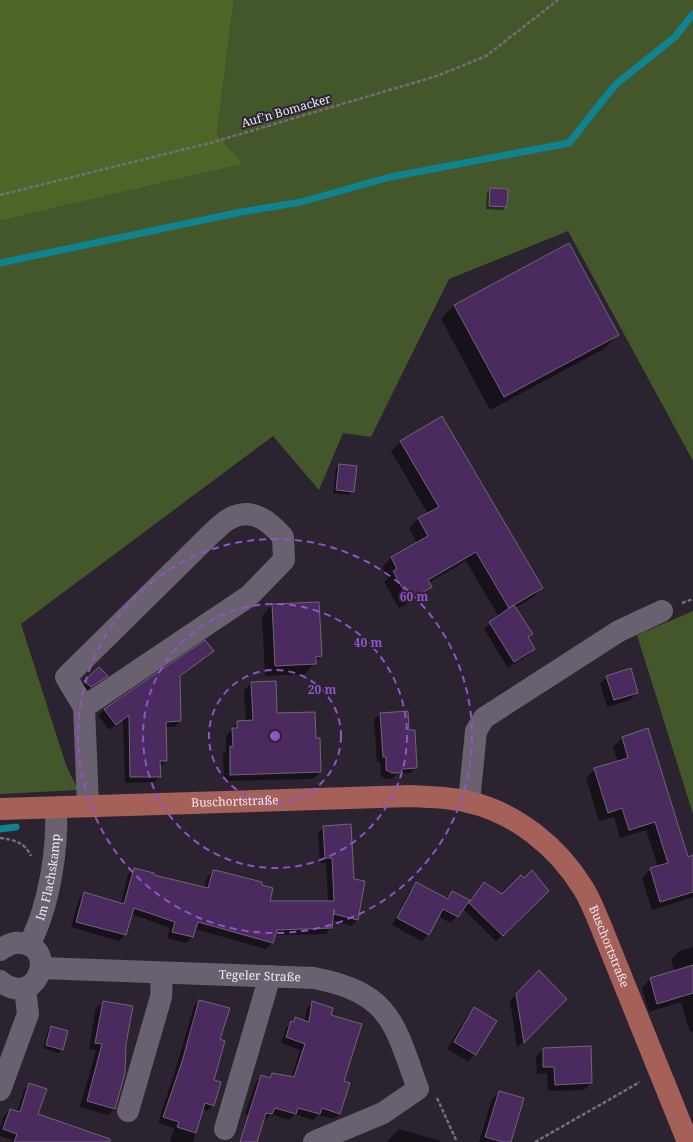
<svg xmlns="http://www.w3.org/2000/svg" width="693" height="1142" font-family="'Noto Serif',serif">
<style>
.green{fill:#44572a}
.forest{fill:#4d6628}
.shadow{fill:#0007}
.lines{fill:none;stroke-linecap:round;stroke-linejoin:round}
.stream{stroke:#0f838f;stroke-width:7}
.building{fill:#4b2b5f;stroke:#6f6675}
.path{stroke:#746d78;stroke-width:2.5;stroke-dasharray:4 2;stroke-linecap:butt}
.minor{stroke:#6a6170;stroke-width:22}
.major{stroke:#a5605a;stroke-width:22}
.ring{fill:none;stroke:#9252c9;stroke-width:2;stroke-dasharray:7 5}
.labels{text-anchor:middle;stroke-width:4;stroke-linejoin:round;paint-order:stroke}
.street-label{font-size:12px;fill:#eee9f2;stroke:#2b2330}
.centre{fill:#9252c9;stroke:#2b2330;stroke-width:2}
.ring-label{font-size:12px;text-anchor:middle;font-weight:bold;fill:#9252c9;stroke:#2b2330;stroke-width:4;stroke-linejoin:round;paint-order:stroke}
</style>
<rect width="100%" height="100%" fill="#2b2330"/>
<path class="green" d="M 234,0 L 693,0 L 693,461 L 568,231 L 449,279 L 371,437 L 343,433 L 319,490 L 273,436 L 21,624 L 66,765 L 78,790 L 0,794 L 0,221 L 243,164 L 217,134 Z
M 693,611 L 693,814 L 637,635 Z"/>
<path class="forest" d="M 0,0 L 234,0 L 217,134 L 243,164 L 0,221 Z"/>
<path class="shadow" d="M 490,189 L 506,206 L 503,210 L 486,209 L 487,193 Z
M 454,305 L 617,335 L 604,349 L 490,410 L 441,319 Z
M 401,441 L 542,588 L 532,598 L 515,608 L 532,634 L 528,638 L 534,649 L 528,655 L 508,668 L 484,629 L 499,617 L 466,561 L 428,583 L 431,587 L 421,596 L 399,608 L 384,582 L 388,578 L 382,567 L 391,558 L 417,543 L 409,528 L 419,518 L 428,514 L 391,451 Z
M 340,465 L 353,491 L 349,495 L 333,493 L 336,468 Z
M 272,605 L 321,656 L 305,674 L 265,676 L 262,616 Z
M 212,651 L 179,678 L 180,721 L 174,727 L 165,727 L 166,761 L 160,767 L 160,776 L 154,782 L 125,783 L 123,720 L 109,730 L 98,715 L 104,710 Z
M 99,668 L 103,679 L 87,690 L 82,684 Z
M 607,677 L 637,693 L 630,700 L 607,707 L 600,684 Z
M 251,683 L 276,714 L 315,739 L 320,772 L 313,779 L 224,781 L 223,754 L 226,752 L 226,736 L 238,722 L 246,722 L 244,691 Z
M 380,714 L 408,731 L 416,768 L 410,773 L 397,774 L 392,779 L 386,779 L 381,776 L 380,762 L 377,762 L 374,719 Z
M 648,730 L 687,858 L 693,856 L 693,897 L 652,910 L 642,878 L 651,869 L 658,867 L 646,830 L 620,838 L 614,817 L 599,821 L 586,778 L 595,769 L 618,762 L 613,747 L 622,738 Z
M 324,827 L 353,880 L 364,882 L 357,920 L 351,926 L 332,920 L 331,928 L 325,934 L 274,935 L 272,943 L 266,949 L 195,929 L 192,937 L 186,943 L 167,938 L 170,928 L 131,914 L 125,935 L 119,941 L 71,927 L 79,899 L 84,893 L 121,904 L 128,874 L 134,869 L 153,876 L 204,888 L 207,877 L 213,871 L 268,902 L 328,902 L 326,863 L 320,863 L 318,832 Z
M 484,883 L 502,895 L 548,891 L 496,941 L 463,909 L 451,923 L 438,916 L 428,935 L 422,941 L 392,925 L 410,890 L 417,884 L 446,899 L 452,892 L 470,901 Z
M 693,947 L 693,1031 L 690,1032 L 681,1002 L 649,1012 L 642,988 L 650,979 L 675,972 L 671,960 L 679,951 Z
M 539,972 L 566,999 L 517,1048 L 510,1001 Z
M 199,1001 L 212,1080 L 213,1105 L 207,1111 L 202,1109 L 193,1142 L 170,1142 L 174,1128 L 158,1123 L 176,1068 L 194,1006 Z
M 103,1002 L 127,1035 L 124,1073 L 115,1108 L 108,1115 L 80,1107 L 96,1051 L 89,1049 L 96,1008 Z
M 313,1002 L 330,1016 L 343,1082 L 340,1113 L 334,1119 L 318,1115 L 313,1120 L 295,1114 L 289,1120 L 271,1114 L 265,1120 L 245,1114 L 256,1082 L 262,1076 L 268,1078 L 272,1074 L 291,1078 L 300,1050 L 281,1043 L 286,1028 L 295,1019 L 304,1022 L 307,1008 Z
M 475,1008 L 475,1054 L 468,1061 L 447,1049 L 468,1015 Z
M 51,1027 L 62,1050 L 59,1053 L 43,1048 L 48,1030 Z
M 590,1047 L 591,1083 L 584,1090 L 548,1091 L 547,1073 L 537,1074 L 536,1056 L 543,1049 Z
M 30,1084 L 37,1115 L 86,1142 L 11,1142 L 12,1140 L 0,1136 L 0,1128 L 4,1116 L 10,1110 L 17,1112 L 24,1090 Z
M 499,1092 L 510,1142 L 479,1142 L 492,1099 Z
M 399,1129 L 441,1141 L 440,1142 L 387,1142 Z"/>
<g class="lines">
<path class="stream" d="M 0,263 L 241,212 L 301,202 L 390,177 L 569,143 L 615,85 L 675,37 L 693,14
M 0,829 L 16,827"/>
</g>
<path class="building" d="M 490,188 L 508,189 L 507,207 L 489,206 Z
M 569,243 L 619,335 L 504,397 L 454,305 Z
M 442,416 L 543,588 L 509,608 L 476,552 L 428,580 L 432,587 L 409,600 L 393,571 L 397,569 L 391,557 L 428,536 L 418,518 L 439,507 L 400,441 Z
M 339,464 L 357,466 L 354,492 L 336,490 Z
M 319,602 L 322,656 L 316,657 L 316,664 L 275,666 L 272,604 Z
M 514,605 L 533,634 L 528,637 L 535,649 L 514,662 L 489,622 Z
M 205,640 L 214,651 L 180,676 L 181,721 L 166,722 L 167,761 L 160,761 L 161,777 L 130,777 L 129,715 L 116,725 L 104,709 Z
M 99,667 L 108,676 L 91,687 L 84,681 Z
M 631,668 L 638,693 L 614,700 L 606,676 Z
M 276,681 L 277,713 L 315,712 L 316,738 L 320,738 L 321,772 L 230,775 L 230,746 L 233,747 L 232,728 L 237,728 L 237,721 L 253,720 L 251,682 Z
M 408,711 L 409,730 L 415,730 L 417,768 L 403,769 L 399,773 L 392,773 L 386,770 L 386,757 L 383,757 L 380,713 Z
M 648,728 L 688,857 L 693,855 L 693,892 L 660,902 L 650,868 L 668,863 L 655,822 L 629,830 L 622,808 L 608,813 L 594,768 L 628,758 L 622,737 Z
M 351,824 L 354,879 L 365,881 L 358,920 L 334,914 L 334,909 L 332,928 L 277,930 L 273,943 L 198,922 L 193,937 L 172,932 L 175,922 L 134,908 L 126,935 L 76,922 L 84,892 L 124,904 L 134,868 L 154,873 L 154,875 L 208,888 L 213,870 L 223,872 L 262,882 L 262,885 L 273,888 L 270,901 L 334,901 L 332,858 L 325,858 L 323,826 Z
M 532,870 L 549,891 L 503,936 L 469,903 L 484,882 L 502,894 L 521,875 L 524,878 Z
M 416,882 L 448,899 L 452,891 L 470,900 L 458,917 L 443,909 L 429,935 L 397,918 Z
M 693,965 L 693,993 L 657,1004 L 650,978 Z
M 539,970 L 567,999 L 524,1043 L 516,994 Z
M 199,1000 L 230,1008 L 220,1039 L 225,1041 L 214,1080 L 221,1082 L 214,1106 L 205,1103 L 196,1133 L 177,1127 L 179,1122 L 163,1117 L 182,1062 Z
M 103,1001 L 133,1006 L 126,1044 L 125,1073 L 115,1109 L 87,1101 L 102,1044 L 95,1043 Z
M 312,1001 L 333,1008 L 331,1015 L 362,1024 L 344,1081 L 350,1083 L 340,1114 L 322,1108 L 320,1114 L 298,1108 L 296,1114 L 275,1108 L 272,1114 L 266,1113 L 257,1142 L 240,1142 L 261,1075 L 270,1078 L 272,1073 L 294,1077 L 305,1044 L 286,1037 L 291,1021 L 294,1022 L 295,1017 L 309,1022 Z
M 474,1007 L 497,1021 L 476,1055 L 454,1042 Z
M 51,1026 L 68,1031 L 63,1050 L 46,1045 Z
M 591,1046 L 592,1083 L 555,1085 L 554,1067 L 543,1067 L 543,1048 Z
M 29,1083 L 47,1089 L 38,1114 L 110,1139 L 110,1142 L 14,1142 L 17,1134 L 3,1129 L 10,1109 L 20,1112 Z
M 499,1091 L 524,1098 L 511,1142 L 503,1142 L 485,1137 Z"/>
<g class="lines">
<path class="path" d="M 0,195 L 210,143 L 437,76 L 486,56 L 558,0
M 682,603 L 693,599
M 0,838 C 15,840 24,842 31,856
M 437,1098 L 457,1142
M 535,1142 L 640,1082"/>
<g class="minor">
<path d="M 84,707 L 66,677 L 212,533 C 218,528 223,522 229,519 C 251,506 269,521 283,537 L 284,560 L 249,596 L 84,707 L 88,806"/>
<path d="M 469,802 L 476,731 L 484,718 L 619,631 L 662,611"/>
<path id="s1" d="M 29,945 C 49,907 58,850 56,808"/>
<path d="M 0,950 C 9,944 15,941 26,944 C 57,953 35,1009 0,981"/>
<path id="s2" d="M 41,968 L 314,978 C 391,993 394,1023 418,1089 L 383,1113 L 314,1142"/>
<path d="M 0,1090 L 28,1014 L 25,988"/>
<path d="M 128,1111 L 161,997 L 162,973"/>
<path d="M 225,1129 L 270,976"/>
</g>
<path class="major" id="s3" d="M 0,809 L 411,796 C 430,797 450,797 469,802 C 516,813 558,847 583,888 C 590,899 595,912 600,924 L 688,1142"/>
</g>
<g class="ring">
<circle cx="275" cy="736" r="66"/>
<circle cx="275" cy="736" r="132"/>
<circle cx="275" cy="736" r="197"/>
</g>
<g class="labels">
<g class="street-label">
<text transform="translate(286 111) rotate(-16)" y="4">Auf'n Bomacker</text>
<text dy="4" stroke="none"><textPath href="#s3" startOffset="235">Buschortstraße</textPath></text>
<text dy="4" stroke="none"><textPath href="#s1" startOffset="71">Im Flachskamp</textPath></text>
<text dy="4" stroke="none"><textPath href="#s3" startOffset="680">Buschortstraße</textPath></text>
<text dy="4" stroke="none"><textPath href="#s2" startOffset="219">Tegeler Straße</textPath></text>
</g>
</g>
<circle cx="275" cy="736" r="6" class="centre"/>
<g class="ring-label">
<text x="414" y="601">60 m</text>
<text x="368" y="647">40 m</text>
<text x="322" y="694">20 m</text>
</g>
</svg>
